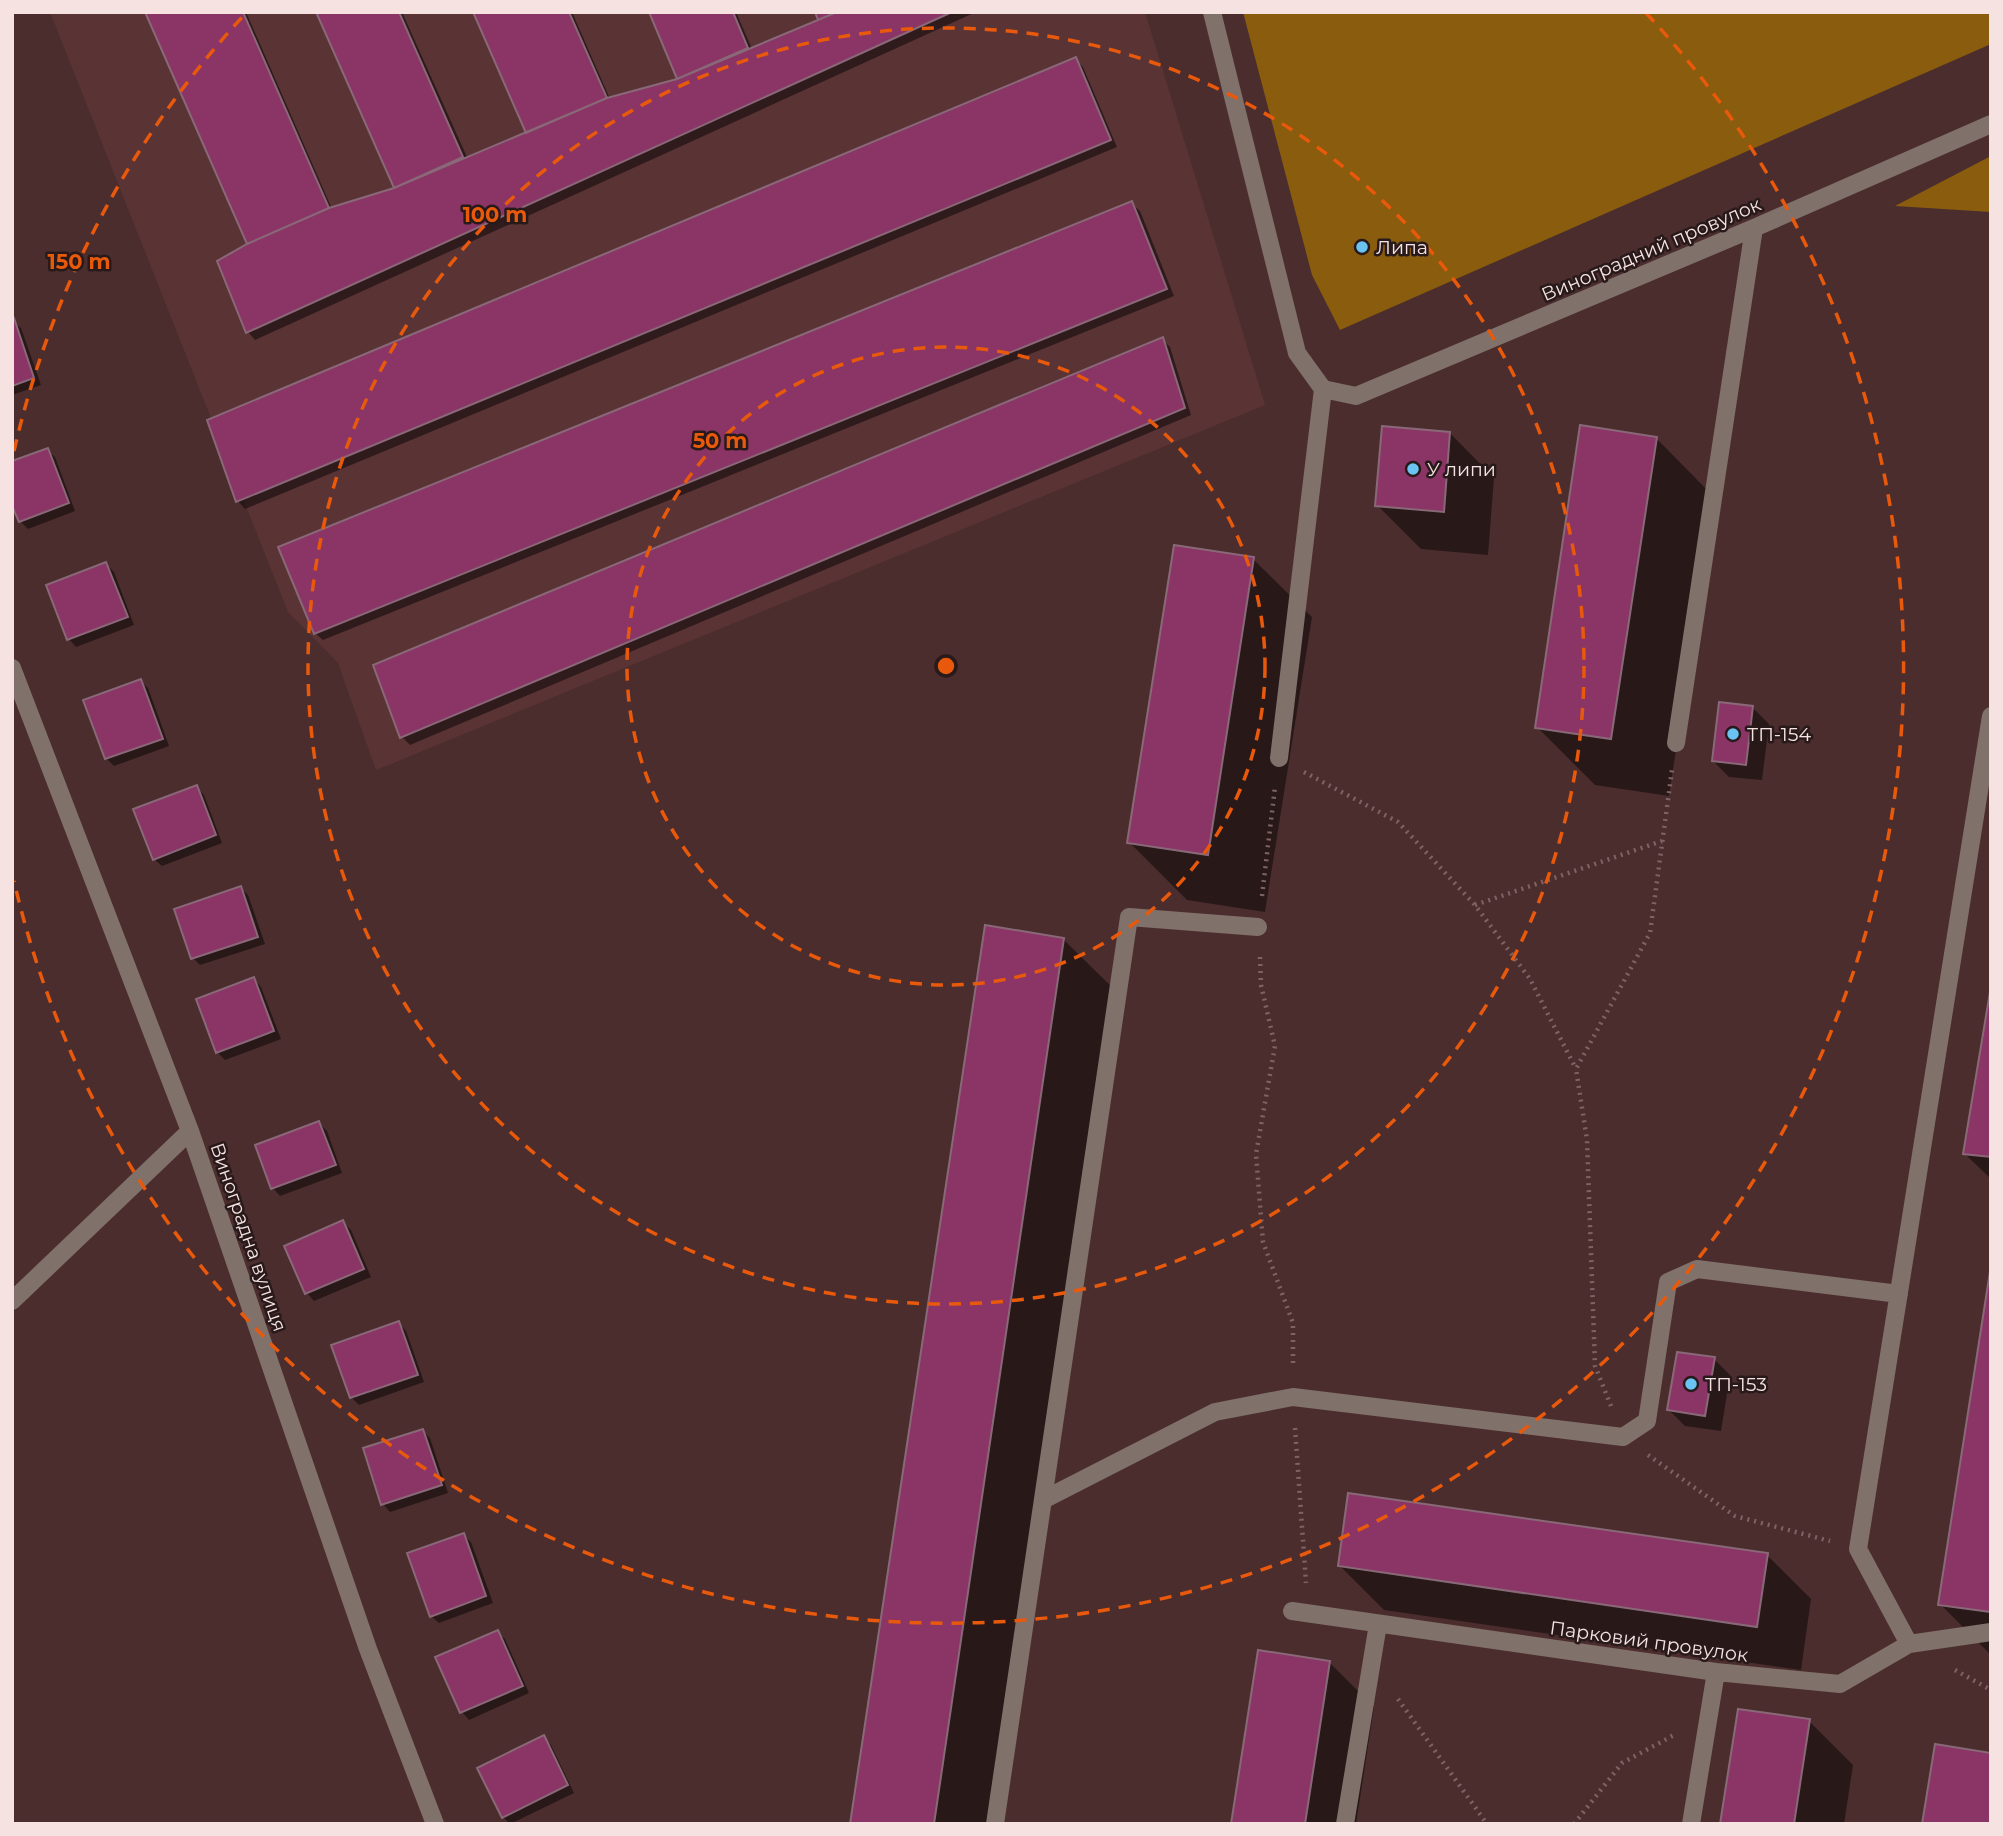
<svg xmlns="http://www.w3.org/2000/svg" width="2003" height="1836" font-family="Montserrat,sans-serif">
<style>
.built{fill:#5a3335}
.forest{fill:#895c0e}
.shadow{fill:#0007}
.building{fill:#8a3565;stroke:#896878;stroke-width:2}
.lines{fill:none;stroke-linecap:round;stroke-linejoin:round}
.path{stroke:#7f6364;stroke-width:4.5;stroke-dasharray:2 5;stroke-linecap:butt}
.minor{stroke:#80716b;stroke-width:18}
.ring{fill:none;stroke:#e8590c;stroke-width:3.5;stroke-dasharray:12 9}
.poi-dot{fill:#6bc3f2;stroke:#281a1a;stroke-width:2.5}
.labels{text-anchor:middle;stroke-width:5;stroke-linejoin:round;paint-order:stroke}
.poi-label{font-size:19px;fill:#f7e2e2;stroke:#281a1a;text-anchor:start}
.street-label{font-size:19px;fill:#f7e2e2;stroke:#281a1a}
.centre{fill:#e8590c;stroke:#281a1a;stroke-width:3.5}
.ring-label{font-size:21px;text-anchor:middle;font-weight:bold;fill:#e8590c;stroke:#281a1a;stroke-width:5;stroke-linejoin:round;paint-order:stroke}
</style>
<rect width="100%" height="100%" fill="#4c2d2e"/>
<path class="built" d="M 50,12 L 1145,12 L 1265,405 L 376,770 L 338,663 L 288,612 Z"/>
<path class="forest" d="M 1243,12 L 1991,12 L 1991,44 L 1340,330 L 1312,275 Z
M 1991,156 L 1991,212 L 1895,206 Z"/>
<path class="shadow" d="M 147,12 L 246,12 L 332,209 L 396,189 L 318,12 L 402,12 L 467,157 L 528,134 L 475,12 L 572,12 L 610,99 L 679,80 L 651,12 L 736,12 L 752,49 L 821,21 L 817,12 L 976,12 L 255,340 L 248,332 L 220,262 L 249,245 Z
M 1076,59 L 1083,67 L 1117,147 L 245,509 L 238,501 L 210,421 Z
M 1132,204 L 1140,211 L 1174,296 L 323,640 L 315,633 Z
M 12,321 L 21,328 L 41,385 L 12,395 Z
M 1162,339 L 1170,347 L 1191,415 L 410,745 L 402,737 Z
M 1450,433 L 1494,478 L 1488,555 L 1421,549 L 1377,505 Z
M 1656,438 L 1714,497 L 1669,796 L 1595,785 L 1537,727 Z
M 47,450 L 55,457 L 75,511 L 28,529 L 20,521 Z
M 1253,559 L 1312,617 L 1265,912 L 1187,900 L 1129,842 Z
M 106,564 L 114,572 L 134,625 L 76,647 L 69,639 L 48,586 Z
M 141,681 L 148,688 L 169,746 L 114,766 L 106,758 Z
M 1753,708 L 1769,724 L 1762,780 L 1729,777 L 1713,761 Z
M 196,787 L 204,795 L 222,843 L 162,866 L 154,859 Z
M 241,888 L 248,895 L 265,944 L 200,965 L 193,958 Z
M 1063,939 L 1122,997 L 1000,1824 L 852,1824 Z
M 254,979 L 261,987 L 281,1039 L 225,1060 L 217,1052 Z
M 1991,997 L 1991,1179 L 1965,1154 Z
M 319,1123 L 327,1131 L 342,1173 L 280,1196 L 273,1188 Z
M 343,1222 L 351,1230 L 371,1277 L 314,1301 L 307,1293 L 286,1247 Z
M 1991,1277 L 1991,1655 L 1940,1604 Z
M 399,1323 L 406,1331 L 424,1382 L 359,1405 L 351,1397 Z
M 1714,1359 L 1730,1375 L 1721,1431 L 1685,1426 L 1669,1410 Z
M 423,1431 L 430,1438 L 448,1493 L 390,1512 L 383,1504 Z
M 463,1535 L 471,1542 L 493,1603 L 439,1623 L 431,1616 Z
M 1767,1555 L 1811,1599 L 1801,1670 L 1384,1610 L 1339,1565 Z
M 497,1632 L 505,1639 L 529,1693 L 469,1720 L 462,1712 L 438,1658 Z
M 1330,1663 L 1374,1707 L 1356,1824 L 1233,1824 Z
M 1809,1721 L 1853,1765 L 1844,1824 L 1722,1824 Z
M 543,1737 L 551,1745 L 574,1793 L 510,1824 L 503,1817 Z"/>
<path class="building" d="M 145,12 L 243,12 L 329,208 L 247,244 Z
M 316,12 L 399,12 L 463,157 L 394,188 Z
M 473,12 L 569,12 L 607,98 L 526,133 Z
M 649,12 L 733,12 L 748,48 L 677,79 Z
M 815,12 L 837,12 L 818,20 Z
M 837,12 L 952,12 L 246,333 L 217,261 L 247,244 L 329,208 L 394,188 L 607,98 L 677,79 Z
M 1076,57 L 1111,140 L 236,502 L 207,420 Z
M 1132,201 L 1167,289 L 314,634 L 278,547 Z
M 14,318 L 34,378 L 12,386 L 12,319 Z
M 1163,337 L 1185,408 L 400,738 L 373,665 Z
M 1580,425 L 1657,437 L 1611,739 L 1535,728 Z
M 1382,426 L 1450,432 L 1444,512 L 1375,506 Z
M 48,448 L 69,503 L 19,522 L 12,506 L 12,461 Z
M 1174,545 L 1254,557 L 1208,855 L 1127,843 Z
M 106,562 L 128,617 L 67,640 L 46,585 Z
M 141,679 L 163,739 L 105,759 L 83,700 Z
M 1719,702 L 1753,706 L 1746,765 L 1712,761 Z
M 197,785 L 216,835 L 153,860 L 133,809 Z
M 241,886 L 258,937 L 191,959 L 174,909 Z
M 985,925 L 1064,938 L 934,1824 L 850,1824 Z
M 254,977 L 274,1031 L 216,1053 L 196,999 Z
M 1991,986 L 1991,1157 L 1963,1154 Z
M 319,1121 L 336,1165 L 271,1189 L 255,1145 Z
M 343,1220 L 364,1269 L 305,1294 L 284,1246 Z
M 1991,1265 L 1991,1612 L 1938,1605 Z
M 399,1321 L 418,1375 L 350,1398 L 331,1345 Z
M 1677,1352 L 1715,1357 L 1705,1416 L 1667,1410 Z
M 423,1429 L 442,1485 L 381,1505 L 363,1448 Z
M 1348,1493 L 1768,1553 L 1757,1627 L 1338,1566 Z
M 464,1533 L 486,1596 L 430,1617 L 407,1553 Z
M 498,1630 L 523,1686 L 460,1713 L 435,1657 Z
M 1258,1650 L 1330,1661 L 1305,1824 L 1231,1824 Z
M 1738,1709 L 1810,1719 L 1794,1824 L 1720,1824 Z
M 544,1735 L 568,1785 L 502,1818 L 477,1768 Z
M 1935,1744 L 1991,1753 L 1991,1824 L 1922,1824 Z"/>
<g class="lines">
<path class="path" d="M 1304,772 L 1398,822 L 1475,905 L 1530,979 L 1576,1069
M 1262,896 L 1275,787
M 1475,905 L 1662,841
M 1260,957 L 1261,985 L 1275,1046 L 1256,1154 L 1263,1242 L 1293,1323 L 1293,1367
M 1611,1406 L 1595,1366 L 1587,1140 L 1576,1069 L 1650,933 L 1672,770
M 1295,1428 L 1306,1583
M 1648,1455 L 1735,1516 L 1830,1541
M 1955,1670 L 1991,1690
M 1398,1699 L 1487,1824
M 1574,1824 L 1622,1763 L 1676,1734"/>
<path class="minor" d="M 1212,12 L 1297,353 L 1323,389 L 1279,758
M 1323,389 L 1356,396 L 1754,228 L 1991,124
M 12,668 L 190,1131 L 368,1649 L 435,1824
M 1676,743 L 1754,228
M 12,1301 L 190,1131
M 1043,1500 L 1215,1412 L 1293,1397 L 1623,1437 L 1647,1421 L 1668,1282 L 1697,1269 L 1899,1294
M 1292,1611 L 1716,1672 L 1840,1684 L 1909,1644 L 1991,1632
M 1909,1644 L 1858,1549 L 1991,716
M 995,1824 L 1129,917 L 1258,927
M 1345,1824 L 1378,1624
M 1691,1824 L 1716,1672"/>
</g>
<g class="ring">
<circle cx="946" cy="666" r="319"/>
<circle cx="946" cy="666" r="638"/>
<path d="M14 451A957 957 0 0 1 246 13M1646 13A957 957 0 1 1 14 881"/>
</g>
<g class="poi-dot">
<circle cx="1362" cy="247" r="7"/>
<circle cx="1413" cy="469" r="7"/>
<circle cx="1733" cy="734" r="7"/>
<circle cx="1691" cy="1384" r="7"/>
</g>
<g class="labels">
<g class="poi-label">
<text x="1376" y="254">Липа</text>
<text x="1427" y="476">У липи</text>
<text x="1747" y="741">ТП-154</text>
<text x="1705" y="1391">ТП-153</text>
</g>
<g class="street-label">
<text transform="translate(1651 249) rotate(-23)" y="7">Виноградний провулок</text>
<text transform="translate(249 1237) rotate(71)" y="7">Виноградна вулиця</text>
<text transform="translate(1649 1641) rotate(8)" y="7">Парковий провулок</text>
</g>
</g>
<circle cx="946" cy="666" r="10" class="centre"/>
<g class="ring-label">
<text x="495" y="222">100 m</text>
<text x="79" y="269">150 m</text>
<text x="720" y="448">50 m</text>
</g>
<rect width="2003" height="1836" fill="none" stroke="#f7e2e2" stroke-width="28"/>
</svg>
